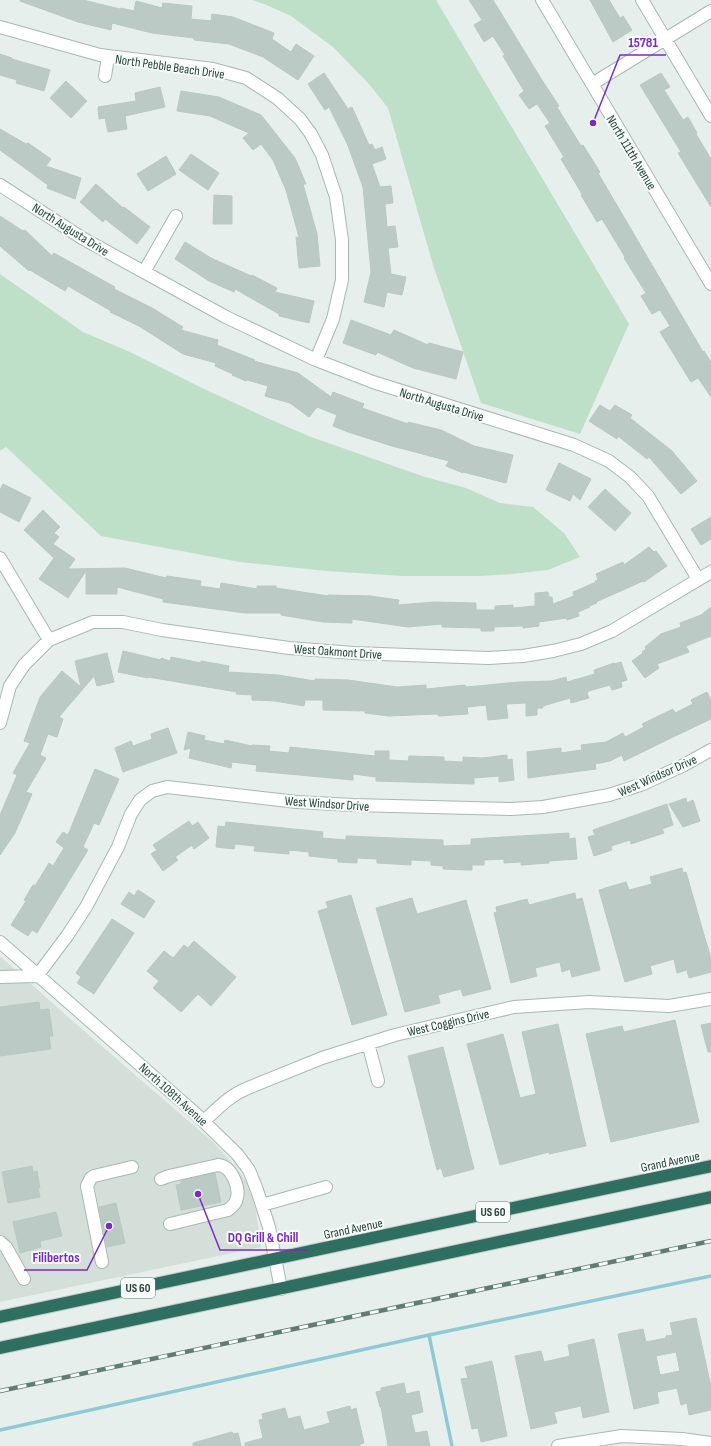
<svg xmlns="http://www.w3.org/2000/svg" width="711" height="1446" font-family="'Sofia Sans Condensed',sans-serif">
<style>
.built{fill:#d4dfda}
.green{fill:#bfe0c8}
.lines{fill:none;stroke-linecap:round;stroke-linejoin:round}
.stream{stroke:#8ec9d4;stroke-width:3.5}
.building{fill:#bbcac4;stroke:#b8c9c2;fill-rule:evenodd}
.minor-casing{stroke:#a8b8b2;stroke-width:14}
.highway-casing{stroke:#c2cac8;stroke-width:14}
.minor{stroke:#fff;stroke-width:12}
.highway{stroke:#2f6f62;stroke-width:12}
.rail-casing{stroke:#5f7d75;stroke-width:4.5}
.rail{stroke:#f7fbf9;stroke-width:3;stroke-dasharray:9;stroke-linecap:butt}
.labels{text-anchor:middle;stroke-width:4;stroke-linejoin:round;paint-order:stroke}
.shield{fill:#f7fbf9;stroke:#637a73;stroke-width:1}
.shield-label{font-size:12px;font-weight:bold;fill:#24423a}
.street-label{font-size:13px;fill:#24423a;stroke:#f7fbf9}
.leader{fill:none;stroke:#7b2cbf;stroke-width:1.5}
.callout-dot{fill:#7b2cbf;stroke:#f7fbf9;stroke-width:1.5}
.callout-label{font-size:14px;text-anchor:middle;font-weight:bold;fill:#7b2cbf;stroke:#f7fbf9;stroke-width:4;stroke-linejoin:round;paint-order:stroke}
</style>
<rect width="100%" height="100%" fill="#e6efeb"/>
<path class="built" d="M 0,956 L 68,1017 L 214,1143 L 236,1167 L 249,1186 L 256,1211 L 261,1247 L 0,1302 Z"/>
<path class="green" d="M 252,0 L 436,0 L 629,324 L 580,434 L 481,403 L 433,265 L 388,108 L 369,84 L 333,47 L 291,16 L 264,4 Z
M 0,274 L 83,332 L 130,352 L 202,388 L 276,422 L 311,437 L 388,464 L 425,477 L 466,488 L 500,503 L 533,507 L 564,533 L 580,557 L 548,570 L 513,574 L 479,576 L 402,576 L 327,571 L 240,562 L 101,536 L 6,447 L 0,451 Z"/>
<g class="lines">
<path class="stream" d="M 429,1335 L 452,1446
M 0,1430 L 429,1335 L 711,1276"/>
</g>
<path class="building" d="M 20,0 L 83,0 L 120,9 L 121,8 L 134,11 L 136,1 L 162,8 L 163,3 L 192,6 L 191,19 L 211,21 L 212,14 L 233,17 L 274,33 L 272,39 L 291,52 L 296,44 L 314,56 L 298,80 L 263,57 L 229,44 L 194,40 L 194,38 L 152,33 L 112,23 L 111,30 L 78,22 L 20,1 Z
M 469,0 L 493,0 L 540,77 L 559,106 L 557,107 L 581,146 L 583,145 L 600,172 L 598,173 L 679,311 L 703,352 L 704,351 L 711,362 L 711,397 L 698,378 L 691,382 L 660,332 L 670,326 L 660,310 L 652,314 L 641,296 L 646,293 L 624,258 L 625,257 L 602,219 L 597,222 L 581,195 L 582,194 L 561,159 L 564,157 L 545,126 L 550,123 L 537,104 L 529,109 L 519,95 L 524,91 L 503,56 L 505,55 L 493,36 L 484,42 L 474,25 L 482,20 Z
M 590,0 L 609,0 L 620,18 L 623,16 L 632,30 L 613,42 Z
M 0,54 L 12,58 L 12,59 L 50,70 L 44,91 L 16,83 L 17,80 L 0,75 Z
M 324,73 L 348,109 L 352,107 L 369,145 L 372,144 L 375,150 L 382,147 L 386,159 L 372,164 L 380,187 L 391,186 L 393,203 L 385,204 L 387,227 L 395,226 L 398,247 L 388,248 L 391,274 L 406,277 L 402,295 L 387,292 L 384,307 L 364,302 L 371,272 L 363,187 L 347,143 L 329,107 L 325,110 L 308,84 Z
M 661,73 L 670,87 L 664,90 L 683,120 L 688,117 L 697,133 L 696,134 L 711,159 L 711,207 L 678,153 L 681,152 L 640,85 Z
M 66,81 L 87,101 L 71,118 L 50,98 Z
M 160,87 L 165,107 L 125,116 L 127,129 L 108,132 L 105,118 L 99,119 L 98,107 L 136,101 L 135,93 Z
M 181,91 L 219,97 L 261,115 L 295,158 L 306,184 L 303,184 L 317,234 L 320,266 L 299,268 L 296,237 L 299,237 L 286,190 L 273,160 L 261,144 L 253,150 L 243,138 L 249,133 L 210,116 L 177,111 Z
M 0,129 L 26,144 L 28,143 L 51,159 L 46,166 L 81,178 L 75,199 L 47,188 L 48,185 L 0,150 Z
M 191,154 L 219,173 L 208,190 L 179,170 Z
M 166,156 L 176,174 L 148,191 L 137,174 Z
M 96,184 L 123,208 L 124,207 L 150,227 L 137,244 L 105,219 L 103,222 L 80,202 Z
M 214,195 L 232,196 L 232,224 L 213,224 Z
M 0,216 L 23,231 L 25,230 L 52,256 L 54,253 L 115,287 L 114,289 L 152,308 L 183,327 L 181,330 L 218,340 L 217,345 L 255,360 L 254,361 L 298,373 L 331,397 L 333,392 L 364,404 L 362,408 L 408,424 L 408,422 L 441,430 L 474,446 L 513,455 L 506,483 L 463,472 L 463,473 L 446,466 L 449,461 L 392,446 L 348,432 L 333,426 L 337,415 L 317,407 L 309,417 L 290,403 L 265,396 L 268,386 L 247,380 L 246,381 L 232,375 L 233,374 L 215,366 L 216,363 L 183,354 L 139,326 L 110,312 L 111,311 L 68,286 L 65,291 L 30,270 L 29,271 L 0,246 Z
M 185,242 L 211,258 L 251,276 L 252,275 L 277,288 L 275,292 L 314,301 L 309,323 L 279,316 L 279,314 L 235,289 L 234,292 L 209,281 L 175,259 Z
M 351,320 L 391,335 L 394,330 L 428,345 L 429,343 L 463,352 L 456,379 L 413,368 L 377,352 L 376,355 L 343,343 Z
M 600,405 L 610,411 L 615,405 L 632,415 L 630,418 L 672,451 L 697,481 L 681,494 L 649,457 L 647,459 L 618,436 L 617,439 L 589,421 Z
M 559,463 L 591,479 L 580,500 L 573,494 L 570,501 L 546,490 Z
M 3,484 L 31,498 L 19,522 L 0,512 L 0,490 Z
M 605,489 L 631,513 L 615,531 L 588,507 Z
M 43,510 L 60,527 L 54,533 L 59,537 L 53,544 L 75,559 L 68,569 L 125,568 L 166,578 L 167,576 L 201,581 L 200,586 L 220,589 L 221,583 L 257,589 L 257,586 L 276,586 L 276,588 L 328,596 L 328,595 L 370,596 L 399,600 L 398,605 L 434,602 L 476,603 L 476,610 L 495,610 L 495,606 L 513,605 L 513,608 L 535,606 L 535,593 L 548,592 L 549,597 L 552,597 L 553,604 L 574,596 L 573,592 L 596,582 L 595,581 L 598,580 L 596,574 L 623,562 L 624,565 L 649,547 L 654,552 L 656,551 L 667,566 L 644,582 L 643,581 L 614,594 L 596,602 L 597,603 L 589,606 L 590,607 L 578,612 L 579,616 L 567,620 L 567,618 L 539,622 L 539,626 L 523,628 L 523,626 L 494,627 L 494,631 L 481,631 L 481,628 L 442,627 L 442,624 L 408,627 L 352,619 L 352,623 L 323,622 L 281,615 L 281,613 L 245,613 L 163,602 L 163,599 L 117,587 L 117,594 L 86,594 L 86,571 L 68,598 L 39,579 L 54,558 L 24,530 Z
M 711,517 L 711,539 L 701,545 L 691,529 Z
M 711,607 L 711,636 L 686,646 L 689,652 L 657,664 L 659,668 L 645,678 L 632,661 L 643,653 L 642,652 L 646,649 L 645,647 L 661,634 L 681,627 L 680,623 L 701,615 Z
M 123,651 L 161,660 L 161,658 L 170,661 L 171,657 L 201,663 L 201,661 L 229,666 L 228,672 L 278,675 L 315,681 L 315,679 L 348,680 L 397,687 L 426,685 L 426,689 L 465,685 L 466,687 L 519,682 L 552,681 L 566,677 L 567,682 L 595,674 L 594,670 L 614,663 L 614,664 L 621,662 L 627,680 L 621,682 L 622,687 L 612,690 L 610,685 L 589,691 L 587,693 L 589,698 L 571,703 L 570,698 L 543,706 L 543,708 L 537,708 L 537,715 L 526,716 L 526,703 L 506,704 L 508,718 L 488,720 L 486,705 L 467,707 L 468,714 L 438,716 L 438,714 L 389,716 L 365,713 L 365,711 L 323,710 L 323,700 L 305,700 L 304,706 L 275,701 L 252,700 L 252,695 L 236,694 L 237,692 L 148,677 L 148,678 L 118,672 Z
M 107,653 L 114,682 L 97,686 L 94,676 L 59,717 L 63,719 L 57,737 L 48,734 L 40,755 L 46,758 L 26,792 L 32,794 L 15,833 L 0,855 L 0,815 L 17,775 L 13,773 L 30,743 L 24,741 L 40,697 L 62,671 L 81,687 L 75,661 Z
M 707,692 L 711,700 L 711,719 L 673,737 L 624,761 L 622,755 L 610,761 L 595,764 L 596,769 L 528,778 L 527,752 L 561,748 L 561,753 L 582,750 L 581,745 L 606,742 L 623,733 L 625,737 L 644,727 L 642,724 L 673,709 L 675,713 L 693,704 L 691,700 Z
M 168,728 L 177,753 L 123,772 L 115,748 L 131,741 L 133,746 L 152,739 L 151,734 Z
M 188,732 L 205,736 L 204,740 L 224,744 L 225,740 L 252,746 L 252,745 L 270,746 L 269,751 L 289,753 L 290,747 L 375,756 L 375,751 L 389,751 L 389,760 L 408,761 L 409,756 L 444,757 L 444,761 L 463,762 L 463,757 L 482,758 L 507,755 L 507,760 L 512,759 L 514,780 L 499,782 L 499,776 L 474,778 L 474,784 L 376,781 L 376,777 L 353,774 L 353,780 L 256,771 L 257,765 L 232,762 L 231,768 L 189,758 L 191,748 L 184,750 Z
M 95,769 L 119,779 L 99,825 L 94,823 L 83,847 L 88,850 L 37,933 L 32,930 L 28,936 L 11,925 L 26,901 L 24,900 L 33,885 L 35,886 L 49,863 L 53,866 L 64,848 L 56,842 L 63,832 L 68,835 Z
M 686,798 L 687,803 L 693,800 L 700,821 L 683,827 L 669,804 Z
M 667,804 L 673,825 L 662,829 L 664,833 L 631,844 L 630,840 L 611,846 L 612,850 L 594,856 L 588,837 L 595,835 L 593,830 Z
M 189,821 L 192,826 L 198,822 L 209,838 L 194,849 L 192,845 L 175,857 L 178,860 L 163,871 L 151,854 L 157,850 L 153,845 Z
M 226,822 L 323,832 L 322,838 L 346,840 L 346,836 L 443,840 L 443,846 L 471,845 L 471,839 L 569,833 L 569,839 L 575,838 L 577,859 L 549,861 L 549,863 L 521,865 L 521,862 L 504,863 L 504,859 L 484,860 L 484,865 L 472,865 L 472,870 L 467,870 L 443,869 L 443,866 L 431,865 L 431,861 L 411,860 L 411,865 L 377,863 L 377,859 L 357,858 L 357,863 L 338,862 L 338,859 L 309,856 L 309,852 L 289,850 L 289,854 L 254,851 L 255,846 L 235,844 L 234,849 L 216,847 L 218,826 L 225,827 Z
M 682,868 L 683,873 L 686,872 L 704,935 L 711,958 L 711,972 L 689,978 L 687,970 L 677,973 L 674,959 L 650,966 L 652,974 L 625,982 L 599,890 L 626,882 L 629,890 L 652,884 L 650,877 Z
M 138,890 L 155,901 L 144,918 L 121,904 L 129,892 L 134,896 Z
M 575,893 L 576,900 L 582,898 L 600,970 L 572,977 L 570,969 L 562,972 L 560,962 L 535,968 L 537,976 L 511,983 L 494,913 L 497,912 L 496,907 L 527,899 L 529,905 Z
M 351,895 L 387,1015 L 352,1025 L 318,911 L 328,908 L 326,902 Z
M 412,898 L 417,914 L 466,900 L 491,989 L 463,996 L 461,989 L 438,995 L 440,1003 L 405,1012 L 376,908 Z
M 112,919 L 134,933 L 94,994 L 77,983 L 81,977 L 76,973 Z
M 194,941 L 236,977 L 211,1006 L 198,994 L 181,1012 L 153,988 L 159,981 L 147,971 L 164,951 L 173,958 L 184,945 L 188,948 Z
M 39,1002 L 40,1010 L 49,1009 L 53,1036 L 49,1036 L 51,1049 L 0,1056 L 0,1007 Z
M 675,1020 L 699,1122 L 611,1142 L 586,1034 L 622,1026 L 624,1032 Z
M 711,1023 L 711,1052 L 708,1052 L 701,1025 Z
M 558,1024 L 586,1146 L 549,1154 L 549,1152 L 500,1165 L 467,1044 L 503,1034 L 520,1098 L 536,1094 L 522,1032 Z
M 443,1047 L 474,1169 L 444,1177 L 441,1168 L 437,1170 L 408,1056 Z
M 32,1166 L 33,1172 L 37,1171 L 40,1188 L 38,1188 L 40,1197 L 8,1203 L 2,1172 Z
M 215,1173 L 221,1202 L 181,1210 L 176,1185 L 181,1184 L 181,1181 Z
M 116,1203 L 125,1243 L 107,1247 L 99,1207 Z
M 56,1212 L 62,1236 L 40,1241 L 41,1247 L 20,1253 L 13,1222 Z
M 696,1318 L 711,1387 L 711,1410 L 689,1415 L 687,1403 L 681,1405 L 677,1388 L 657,1392 L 659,1403 L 634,1409 L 618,1334 L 643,1329 L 646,1342 L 666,1338 L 666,1336 L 673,1335 L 670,1323 ZM 676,1352 L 680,1371 L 660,1375 L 656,1356 Z
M 594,1339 L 609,1412 L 583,1418 L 581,1406 L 554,1412 L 557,1423 L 531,1429 L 515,1356 L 541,1351 L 544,1362 L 570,1356 L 568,1345 Z
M 492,1361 L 507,1436 L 481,1442 L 478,1428 L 472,1429 L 461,1379 L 468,1378 L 465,1367 Z
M 404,1383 L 406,1394 L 419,1391 L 423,1412 L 411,1415 L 415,1433 L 427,1431 L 430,1446 L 388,1446 L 381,1407 L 380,1407 L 376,1392 L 381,1391 L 381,1388 Z
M 350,1406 L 351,1410 L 356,1408 L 364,1443 L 360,1444 L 360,1446 L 245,1446 L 245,1443 L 263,1438 L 259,1420 L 263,1419 L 262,1414 L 285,1408 L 288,1419 L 300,1416 L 304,1430 L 330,1423 L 327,1412 Z
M 232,1432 L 233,1434 L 238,1433 L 241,1446 L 193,1446 L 193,1443 Z"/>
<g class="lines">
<g class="minor-casing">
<path id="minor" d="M 542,0 L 711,284
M 642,0 L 711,116
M 0,27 L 100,55 L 213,69 L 246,78 L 277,98 L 300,119 L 311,134 L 322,155 L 336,197 L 342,240 L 342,280 L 333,319 L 316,360
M 105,76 L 108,57
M 592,84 L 711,11
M 0,185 L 82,238 L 144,272 L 226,317 L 316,360 L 373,382 L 574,445 L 609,461 L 630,477 L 648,496 L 698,579
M 144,272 L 176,216
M 0,558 L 49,640
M 0,723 L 10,686 L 24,665 L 49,640 L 93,622 L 123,622 L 162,630 L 289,648 L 354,653 L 488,658 L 523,656 L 553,651 L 581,644 L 612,631 L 711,572
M 0,942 L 196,1114 L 237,1154 L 249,1170 L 257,1190 L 269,1227 L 281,1289
M 0,977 L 37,976 L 67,936 L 86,907 L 118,847 L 131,814 L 140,800 L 152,791 L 167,787 L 297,802 L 353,805 L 511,809 L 543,807 L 609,795 L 643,784 L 682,766 L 711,750
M 368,1043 L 378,1081
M 204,1121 C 218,1108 230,1095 248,1088 L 322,1058 L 395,1035 L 514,1007 L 589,1002 L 669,1006 L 711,999
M 161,1179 L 169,1176 L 218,1165 C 232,1166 241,1189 236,1201 C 235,1205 231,1207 228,1210 L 170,1224
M 262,1205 L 326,1187
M 0,1242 L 6,1247 L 24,1279
M 102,1262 L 87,1186 L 91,1178 L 94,1176 L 132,1167
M 558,1446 L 622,1436 L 682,1439 L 711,1443"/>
</g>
<g class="highway-casing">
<path id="highway" d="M 0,1317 L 711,1166
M 0,1348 L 711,1197"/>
</g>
<use href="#minor" class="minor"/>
<use href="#highway" class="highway"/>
<g class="rail-casing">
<path id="rail" d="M 0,1391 L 711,1241"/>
</g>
<use href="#rail" class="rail"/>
</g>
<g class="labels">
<g class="shield">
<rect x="476" y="1202" width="34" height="20" rx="3"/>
<rect x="121" y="1278" width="34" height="20" rx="3"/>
</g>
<g class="shield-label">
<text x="493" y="1216">US 60</text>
<text x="138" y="1292">US 60</text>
</g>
<g class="street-label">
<text transform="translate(170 66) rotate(8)" y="5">North Pebble Beach Drive</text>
<text transform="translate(632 152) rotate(59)" y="5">North 111th Avenue</text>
<text transform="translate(71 229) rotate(32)" y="5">North Augusta Drive</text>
<text transform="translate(442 404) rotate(17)" y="5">North Augusta Drive</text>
<text transform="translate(338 651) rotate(4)" y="5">West Oakmont Drive</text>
<text transform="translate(657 775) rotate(-24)" y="5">West Windsor Drive</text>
<text transform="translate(327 803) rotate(4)" y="5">West Windsor Drive</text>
<text transform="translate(448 1022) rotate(-13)" y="5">West Coggins Drive</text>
<text transform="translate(174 1094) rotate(42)" y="5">North 108th Avenue</text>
<text transform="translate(670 1161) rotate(-12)" y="5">Grand Avenue</text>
<text transform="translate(353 1228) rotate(-12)" y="5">Grand Avenue</text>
</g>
</g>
<path class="leader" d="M593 123L620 55H666M198 1194L220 1250H307M109 1226L87 1270H24"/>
<g class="callout-dot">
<circle cx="593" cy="123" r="4"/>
<circle cx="198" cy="1194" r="4"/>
<circle cx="109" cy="1226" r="4"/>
</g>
<g class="callout-label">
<text x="643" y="47">15781</text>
<text x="263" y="1242">DQ Grill &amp; Chill</text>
<text x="56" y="1262">Filibertos</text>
</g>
</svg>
